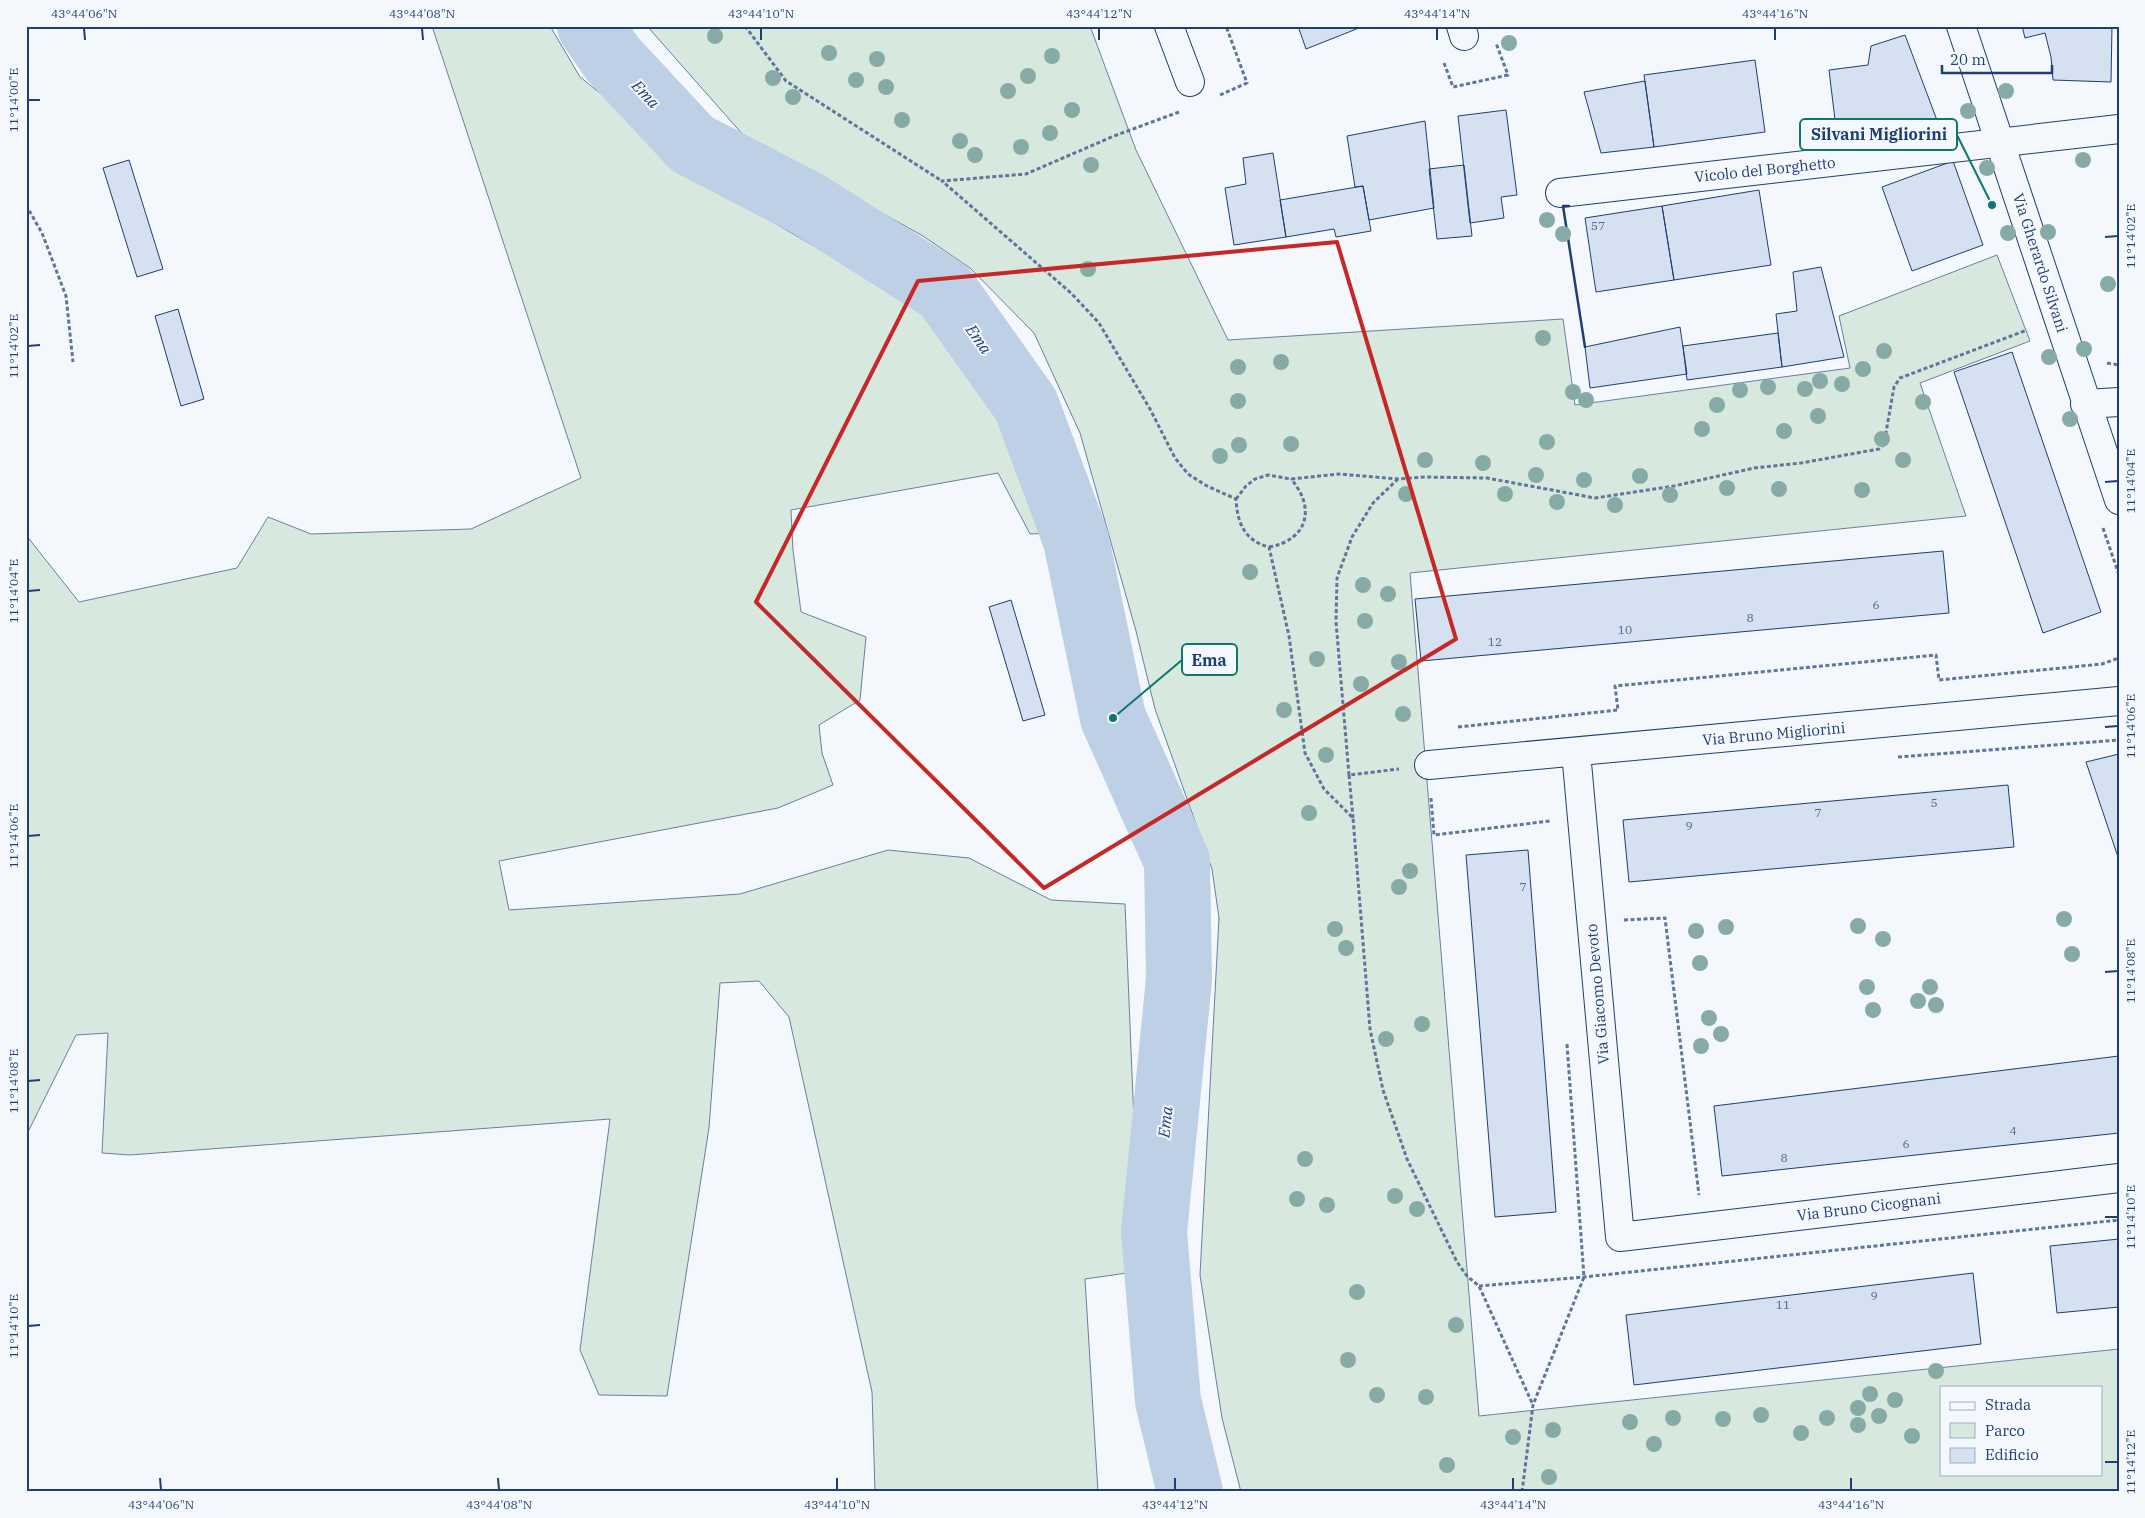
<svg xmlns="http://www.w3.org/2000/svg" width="2145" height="1518" font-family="'IBM Plex Serif',serif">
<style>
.green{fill:#d7e8df;stroke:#687fa3;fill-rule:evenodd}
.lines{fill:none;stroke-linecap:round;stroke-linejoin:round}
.river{stroke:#bed0e5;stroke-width:66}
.building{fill:#d5e0f0;stroke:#1d3f73}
.minor-casing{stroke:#1d3f73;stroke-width:30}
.major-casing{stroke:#1d3f73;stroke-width:30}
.path{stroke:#5e769c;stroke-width:3;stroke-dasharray:4 2.5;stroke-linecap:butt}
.minor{stroke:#f4f7fb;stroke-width:28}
.major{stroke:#f4f7fb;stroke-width:28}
.wall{stroke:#1d3f73;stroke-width:2.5}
.tree{fill:#86aba6}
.marked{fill:none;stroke:#c62828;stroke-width:4;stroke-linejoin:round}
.ticks{fill:none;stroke:#1d3f73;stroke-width:2}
.labels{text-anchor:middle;stroke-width:4;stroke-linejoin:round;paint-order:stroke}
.number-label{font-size:12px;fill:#4b6792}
.street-label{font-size:15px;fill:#1d3f73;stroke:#f4f7fb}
.water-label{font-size:16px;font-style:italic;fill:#1d3f73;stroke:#f4f7fb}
.leader{fill:none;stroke:#0f766e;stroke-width:2}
.callout-dot{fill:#0f766e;stroke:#f4f7fb;stroke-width:2}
.callout{fill:#f4f7fb;stroke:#0f766e;stroke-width:2}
.callout-label{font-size:16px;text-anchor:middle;font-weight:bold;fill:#1d3f73}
.neatline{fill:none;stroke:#1d3f73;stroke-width:2}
.ticks-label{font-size:12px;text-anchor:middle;fill:#1d3f73}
</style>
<rect width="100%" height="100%" fill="#f4f7fb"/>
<path class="green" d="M 432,26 L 550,26 L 580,77 L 729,196 L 934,317 L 983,377 L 1027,458 L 1053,533 L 1030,534 L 998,473 L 791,510 L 793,550 L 801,612 L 866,637 L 860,700 L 819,725 L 822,753 L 833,785 L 778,808 L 499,861 L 509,910 L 740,894 L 888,850 L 969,858 L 1051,900 L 1125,904 L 1135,1147 L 1127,1273 L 1085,1279 L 1098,1492 L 875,1492 L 872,1392 L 789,1017 L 759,981 L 720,983 L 709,1128 L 667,1396 L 599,1395 L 580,1350 L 610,1119 L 130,1155 L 102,1153 L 108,1033 L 76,1035 L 26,1136 L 26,535 L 79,602 L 237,568 L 268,517 L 311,534 L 471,529 L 581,478 Z
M 647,26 L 1090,26 L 1136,150 L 1228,340 L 1563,319 L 1575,405 L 1850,368 L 1839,316 L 1997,255 L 2030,341 L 1920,383 L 1966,516 L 1410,573 L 1479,1416 L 2119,1349 L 2119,1492 L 1241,1492 L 1222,1418 L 1200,1275 L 1219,918 L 1212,869 L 1155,709 L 1136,631 L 1080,433 L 1034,333 L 970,268 L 923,236 L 744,136 ZM 1941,1387 L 2101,1387 L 2101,1474 L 1941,1474 Z"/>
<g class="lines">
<path class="river" d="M 590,26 L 612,58 L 692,144 L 808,204 L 945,291 L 1026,405 L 1076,540 L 1113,718 L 1177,861 L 1179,979 L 1154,1232 L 1168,1401 L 1190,1492"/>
</g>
<path class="building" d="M 1298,26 L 1364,26 L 1306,49 Z
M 2022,26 L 2112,26 L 2111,82 L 2053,80 L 2051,57 L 2045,33 L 2025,38 Z
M 1905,35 L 1938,123 L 1836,128 L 1829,70 L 1868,65 L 1871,46 Z
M 1755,60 L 1765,132 L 1654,147 L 1644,75 Z
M 1645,81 L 1654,147 L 1601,153 L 1584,92 Z
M 1506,110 L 1517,195 L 1501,197 L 1504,218 L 1470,223 L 1458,116 Z
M 1425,121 L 1434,208 L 1369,220 L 1363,186 L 1355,187 L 1347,136 Z
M 1273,153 L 1286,237 L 1234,245 L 1225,188 L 1246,184 L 1243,158 Z
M 129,160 L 163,269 L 137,277 L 103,168 Z
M 1953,161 L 1983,245 L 1912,271 L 1882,187 Z
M 1464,165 L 1472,236 L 1437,239 L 1429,169 Z
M 1363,186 L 1371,231 L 1336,237 L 1334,229 L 1286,237 L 1280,200 Z
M 1759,190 L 1771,265 L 1674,280 L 1662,206 Z
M 1662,206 L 1674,280 L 1596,292 L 1585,218 Z
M 1821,267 L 1844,357 L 1782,367 L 1776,314 L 1797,311 L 1793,272 Z
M 178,309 L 204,399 L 181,406 L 155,316 Z
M 1680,327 L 1687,374 L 1590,388 L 1585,347 Z
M 1778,333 L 1782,367 L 1687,380 L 1683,346 Z
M 2012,352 L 2101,612 L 2043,633 L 1954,372 Z
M 1943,551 L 1949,613 L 1421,661 L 1415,599 Z
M 1011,600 L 1045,715 L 1023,721 L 989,607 Z
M 2119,754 L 2119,860 L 2086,762 Z
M 2008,785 L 2014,847 L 1629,882 L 1623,820 Z
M 1528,850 L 1556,1212 L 1495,1217 L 1466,855 Z
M 2119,1056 L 2119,1133 L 1722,1176 L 1714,1106 Z
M 2119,1239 L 2119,1307 L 2057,1313 L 2050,1246 Z
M 1973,1273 L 1981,1344 L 1634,1385 L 1626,1315 Z"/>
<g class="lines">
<g class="minor-casing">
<path id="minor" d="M 1169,26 L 1190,82
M 1461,26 L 1464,36
M 1560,193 L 2119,129
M 2085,404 L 2119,402
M 1576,752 L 1620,1237 L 2119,1178
M 1429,765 L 2119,701"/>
</g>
<g class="major-casing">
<path id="major" d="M 1961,26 L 2119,500"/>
</g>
<path class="path" d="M 745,26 L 786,81 L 942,181
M 1444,63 L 1453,87 L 1508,75 L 1496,43
M 1220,95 L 1247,83 L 1226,26
M 1179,112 L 1114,136 L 1026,174 L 942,181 L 1071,293 L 1099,323 L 1150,409 L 1175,458 L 1188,474 L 1207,486 L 1236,499 C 1237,523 1245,541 1269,547 L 1289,636 L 1305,753 L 1324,789 L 1353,818 L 1370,1029 L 1383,1090 L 1407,1159 L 1457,1262 L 1467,1276 L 1479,1286 L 1533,1405
M 26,205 L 42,233 L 66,296 L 73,362
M 2107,363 L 2119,365
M 1236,499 L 1246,486 L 1255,479 L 1268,475 L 1291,479 L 1339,474 L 1398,479 L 1424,477 L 1487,478 L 1595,498 L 1674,486 L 1754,468 L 1801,463 L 1879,449 L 1884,444 L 1894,387 L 1900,378 L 2027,330
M 2103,528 L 2119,575
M 1269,547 C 1308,540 1316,508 1291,479
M 1458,727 L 1618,710 L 1615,686 L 1936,655 L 1939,680 L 2102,664 L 2119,658
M 1898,757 L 2119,740
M 1349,775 L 1336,622 L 1337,578 L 1352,537 L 1373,503 L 1398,479
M 1431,798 L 1434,835 L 1550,821
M 1353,818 L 1349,775 L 1399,769
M 1624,920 L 1665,918 L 1699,1195
M 1479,1286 L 1584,1277 L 2119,1220
M 1522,1492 L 1533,1405 L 1584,1277 L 1567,1044"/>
<use href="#minor" class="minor"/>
<use href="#major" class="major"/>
<path class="wall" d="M 1569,206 L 1563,206 L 1585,347"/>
</g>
<g class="tree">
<circle cx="715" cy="36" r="8"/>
<circle cx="1509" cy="43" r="8"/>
<circle cx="829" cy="53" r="8"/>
<circle cx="1052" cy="56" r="8"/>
<circle cx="877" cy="59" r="8"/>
<circle cx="1028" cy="76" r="8"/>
<circle cx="773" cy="78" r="8"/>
<circle cx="856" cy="80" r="8"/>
<circle cx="886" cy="87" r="8"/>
<circle cx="1008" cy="91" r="8"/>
<circle cx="2006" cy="91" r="8"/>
<circle cx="793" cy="97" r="8"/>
<circle cx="1072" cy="110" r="8"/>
<circle cx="1968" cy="111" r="8"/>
<circle cx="902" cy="120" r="8"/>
<circle cx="1050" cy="133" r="8"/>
<circle cx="960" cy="141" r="8"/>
<circle cx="1021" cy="147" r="8"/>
<circle cx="975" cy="155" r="8"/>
<circle cx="2083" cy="160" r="8"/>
<circle cx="1091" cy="165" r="8"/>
<circle cx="1987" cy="168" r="8"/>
<circle cx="1547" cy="220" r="8"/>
<circle cx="2048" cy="232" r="8"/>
<circle cx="2008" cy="233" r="8"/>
<circle cx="1563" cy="234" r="8"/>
<circle cx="1088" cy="269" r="8"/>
<circle cx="2108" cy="284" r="8"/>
<circle cx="1543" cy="338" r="8"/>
<circle cx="2084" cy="349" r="8"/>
<circle cx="1884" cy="351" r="8"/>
<circle cx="2049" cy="357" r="8"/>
<circle cx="1281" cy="362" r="8"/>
<circle cx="1238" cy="367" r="8"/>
<circle cx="1863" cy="369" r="8"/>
<circle cx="1820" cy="381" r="8"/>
<circle cx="1842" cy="384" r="8"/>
<circle cx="1768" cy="387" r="8"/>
<circle cx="1805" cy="389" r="8"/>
<circle cx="1740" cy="390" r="8"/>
<circle cx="1573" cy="392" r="8"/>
<circle cx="1586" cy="400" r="8"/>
<circle cx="1238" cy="401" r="8"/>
<circle cx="1923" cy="402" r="8"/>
<circle cx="1717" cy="405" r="8"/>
<circle cx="1818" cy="416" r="8"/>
<circle cx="2070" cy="419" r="8"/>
<circle cx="1702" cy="429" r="8"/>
<circle cx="1784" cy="431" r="8"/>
<circle cx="1882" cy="439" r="8"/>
<circle cx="1547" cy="442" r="8"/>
<circle cx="1291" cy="444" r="8"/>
<circle cx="1239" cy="445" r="8"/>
<circle cx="1220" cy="456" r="8"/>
<circle cx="1425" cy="460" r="8"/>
<circle cx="1903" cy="460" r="8"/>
<circle cx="1483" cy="463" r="8"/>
<circle cx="1536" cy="475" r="8"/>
<circle cx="1640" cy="476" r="8"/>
<circle cx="1584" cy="480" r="8"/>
<circle cx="1727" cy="488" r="8"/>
<circle cx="1779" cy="489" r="8"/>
<circle cx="1862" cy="490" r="8"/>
<circle cx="1406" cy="494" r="8"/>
<circle cx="1505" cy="494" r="8"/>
<circle cx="1670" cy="495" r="8"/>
<circle cx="1557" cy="502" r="8"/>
<circle cx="1615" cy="505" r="8"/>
<circle cx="1250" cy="572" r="8"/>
<circle cx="1363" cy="585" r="8"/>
<circle cx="1388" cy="594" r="8"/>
<circle cx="1365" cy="621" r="8"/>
<circle cx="1317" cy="659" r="8"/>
<circle cx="1399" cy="662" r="8"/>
<circle cx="1361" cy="684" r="8"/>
<circle cx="1284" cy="710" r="8"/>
<circle cx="1403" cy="714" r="8"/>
<circle cx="1326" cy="755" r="8"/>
<circle cx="1309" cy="813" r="8"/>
<circle cx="1410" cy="871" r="8"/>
<circle cx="1399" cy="887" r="8"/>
<circle cx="2064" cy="919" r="8"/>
<circle cx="1858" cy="926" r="8"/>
<circle cx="1726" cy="927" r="8"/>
<circle cx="1335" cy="929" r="8"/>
<circle cx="1696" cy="931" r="8"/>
<circle cx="1883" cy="939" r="8"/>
<circle cx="1346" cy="948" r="8"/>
<circle cx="2072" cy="954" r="8"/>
<circle cx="1700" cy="963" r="8"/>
<circle cx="1867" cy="987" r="8"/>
<circle cx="1930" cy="987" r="8"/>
<circle cx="1918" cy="1001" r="8"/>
<circle cx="1936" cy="1005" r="8"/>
<circle cx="1873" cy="1010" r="8"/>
<circle cx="1709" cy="1018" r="8"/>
<circle cx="1422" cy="1024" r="8"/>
<circle cx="1721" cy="1034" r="8"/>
<circle cx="1386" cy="1039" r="8"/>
<circle cx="1701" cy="1046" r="8"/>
<circle cx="1305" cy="1159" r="8"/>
<circle cx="1395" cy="1196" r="8"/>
<circle cx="1297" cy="1199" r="8"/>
<circle cx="1327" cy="1205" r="8"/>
<circle cx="1417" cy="1209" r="8"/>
<circle cx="1357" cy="1292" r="8"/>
<circle cx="1456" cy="1325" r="8"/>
<circle cx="1348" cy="1360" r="8"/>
<circle cx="1936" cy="1371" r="8"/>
<circle cx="1870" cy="1394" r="8"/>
<circle cx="1377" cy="1395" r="8"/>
<circle cx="1426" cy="1397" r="8"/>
<circle cx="1895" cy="1400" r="8"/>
<circle cx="1858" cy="1408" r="8"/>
<circle cx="1761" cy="1415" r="8"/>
<circle cx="1879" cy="1416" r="8"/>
<circle cx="1673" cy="1418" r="8"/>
<circle cx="1827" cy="1418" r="8"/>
<circle cx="1723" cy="1419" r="8"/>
<circle cx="1630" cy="1422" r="8"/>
<circle cx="1858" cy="1425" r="8"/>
<circle cx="1553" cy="1430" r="8"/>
<circle cx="1801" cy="1433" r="8"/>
<circle cx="1912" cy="1436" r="8"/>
<circle cx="1513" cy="1437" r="8"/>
<circle cx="1654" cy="1444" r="8"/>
<circle cx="1447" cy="1465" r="8"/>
<circle cx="1549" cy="1477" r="8"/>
</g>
<path class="marked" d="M 1337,242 L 1456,639 L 1044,888 L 756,602 L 918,281 Z"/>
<path class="ticks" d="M 84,28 L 85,40M 422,28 L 423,40M 761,28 L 761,40M 1099,28 L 1099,40M 1437,28 L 1437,40M 1775,28 L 1775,40M 28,100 L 40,100M 2105,237 L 2118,236M 28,346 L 40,345M 2105,482 L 2118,481M 28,591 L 40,590M 2105,727 L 2118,726M 28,836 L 40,835M 2105,972 L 2118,971M 28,1081 L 40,1080M 2105,1217 L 2118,1217M 28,1326 L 40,1325M 2105,1462 L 2118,1462M 160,1478 L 161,1490M 498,1478 L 499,1490M 837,1478 L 837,1490M 1175,1478 L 1175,1490M 1513,1478 L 1513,1490M 1851,1478 L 1851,1490"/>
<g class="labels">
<g class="number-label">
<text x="1598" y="230">57</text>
<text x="1876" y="609">6</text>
<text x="1750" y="622">8</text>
<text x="1625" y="634">10</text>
<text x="1495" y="646">12</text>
<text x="1934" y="807">5</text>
<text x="1818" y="817">7</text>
<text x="1689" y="830">9</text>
<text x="1523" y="891">7</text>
<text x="2013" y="1135">4</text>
<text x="1906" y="1148">6</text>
<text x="1784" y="1162">8</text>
<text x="1874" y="1300">9</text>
<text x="1783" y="1309">11</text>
</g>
<g class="street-label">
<text transform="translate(1765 170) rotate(-6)" y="5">Vicolo del Borghetto</text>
<text transform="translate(2040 263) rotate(72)" y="5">Via Gherardo Silvani</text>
<text transform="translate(1774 734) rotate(-5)" y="5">Via Bruno Migliorini</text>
<text transform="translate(1598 994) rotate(-95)" y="5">Via Giacomo Devoto</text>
<text transform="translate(1869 1207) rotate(-7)" y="5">Via Bruno Cicognani</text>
</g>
<g class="water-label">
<text transform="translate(646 94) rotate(47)" y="6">Ema</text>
<text transform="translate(979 339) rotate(55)" y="6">Ema</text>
<text transform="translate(1165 1122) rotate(-84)" y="6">Ema</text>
</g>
</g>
<path class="leader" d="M1992 205L1957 135M1113 718L1182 660"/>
<g class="callout-dot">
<circle cx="1992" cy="205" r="5"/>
<circle cx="1113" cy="718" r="5"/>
</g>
<g class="callout">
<rect x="1800" y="119" width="157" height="31" rx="5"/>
<rect x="1182" y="644" width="55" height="31" rx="5"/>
</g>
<g class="callout-label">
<text x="1879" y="140">Silvani Migliorini</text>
<text x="1209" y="666">Ema</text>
</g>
<rect width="2145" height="1518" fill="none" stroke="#f4f7fb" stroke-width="55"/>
<rect x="1940" y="1386" width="162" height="90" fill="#f4f7fb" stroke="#9eadc5"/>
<rect x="1950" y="1402" width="25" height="8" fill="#f4f7fb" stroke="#9eadc5"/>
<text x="1985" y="1410" font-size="15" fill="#1d3f73">Strada</text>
<rect x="1950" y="1423" width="25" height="15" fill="#d7e8df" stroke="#9eadc5"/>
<text x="1985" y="1436" font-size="15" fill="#1d3f73">Parco</text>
<rect x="1950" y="1448" width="25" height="15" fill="#d5e0f0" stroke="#9eadc5"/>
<text x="1985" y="1460" font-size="15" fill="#1d3f73">Edificio</text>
<path d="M1942 65v8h110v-8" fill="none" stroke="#1d3f73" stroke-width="2.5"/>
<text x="1950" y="65" font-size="15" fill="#1d3f73" stroke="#f4f7fb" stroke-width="4" paint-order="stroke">20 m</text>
<rect x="28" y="28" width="2090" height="1462" class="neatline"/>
<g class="ticks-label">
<text x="84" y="18">43°44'06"N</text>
<text x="422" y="18">43°44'08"N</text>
<text x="761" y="18">43°44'10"N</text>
<text x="1099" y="18">43°44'12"N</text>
<text x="1437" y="18">43°44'14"N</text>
<text x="1775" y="18">43°44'16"N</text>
<text transform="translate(14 100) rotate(-90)" y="4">11°14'00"E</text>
<text transform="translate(2131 236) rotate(-90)" y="4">11°14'02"E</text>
<text transform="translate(14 346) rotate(-90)" y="4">11°14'02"E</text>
<text transform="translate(2131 481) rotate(-90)" y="4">11°14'04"E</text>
<text transform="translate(14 591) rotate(-90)" y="4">11°14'04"E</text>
<text transform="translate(2131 726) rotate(-90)" y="4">11°14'06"E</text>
<text transform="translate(14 836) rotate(-90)" y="4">11°14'06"E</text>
<text transform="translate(2131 971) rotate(-90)" y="4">11°14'08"E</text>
<text transform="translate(14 1081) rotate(-90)" y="4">11°14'08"E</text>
<text transform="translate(2131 1217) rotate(-90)" y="4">11°14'10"E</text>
<text transform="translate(14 1326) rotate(-90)" y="4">11°14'10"E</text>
<text transform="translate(2131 1462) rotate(-90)" y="4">11°14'12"E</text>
<text x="161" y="1509">43°44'06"N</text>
<text x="499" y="1509">43°44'08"N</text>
<text x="837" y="1509">43°44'10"N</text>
<text x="1175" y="1509">43°44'12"N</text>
<text x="1513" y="1509">43°44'14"N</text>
<text x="1851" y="1509">43°44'16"N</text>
</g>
</svg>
